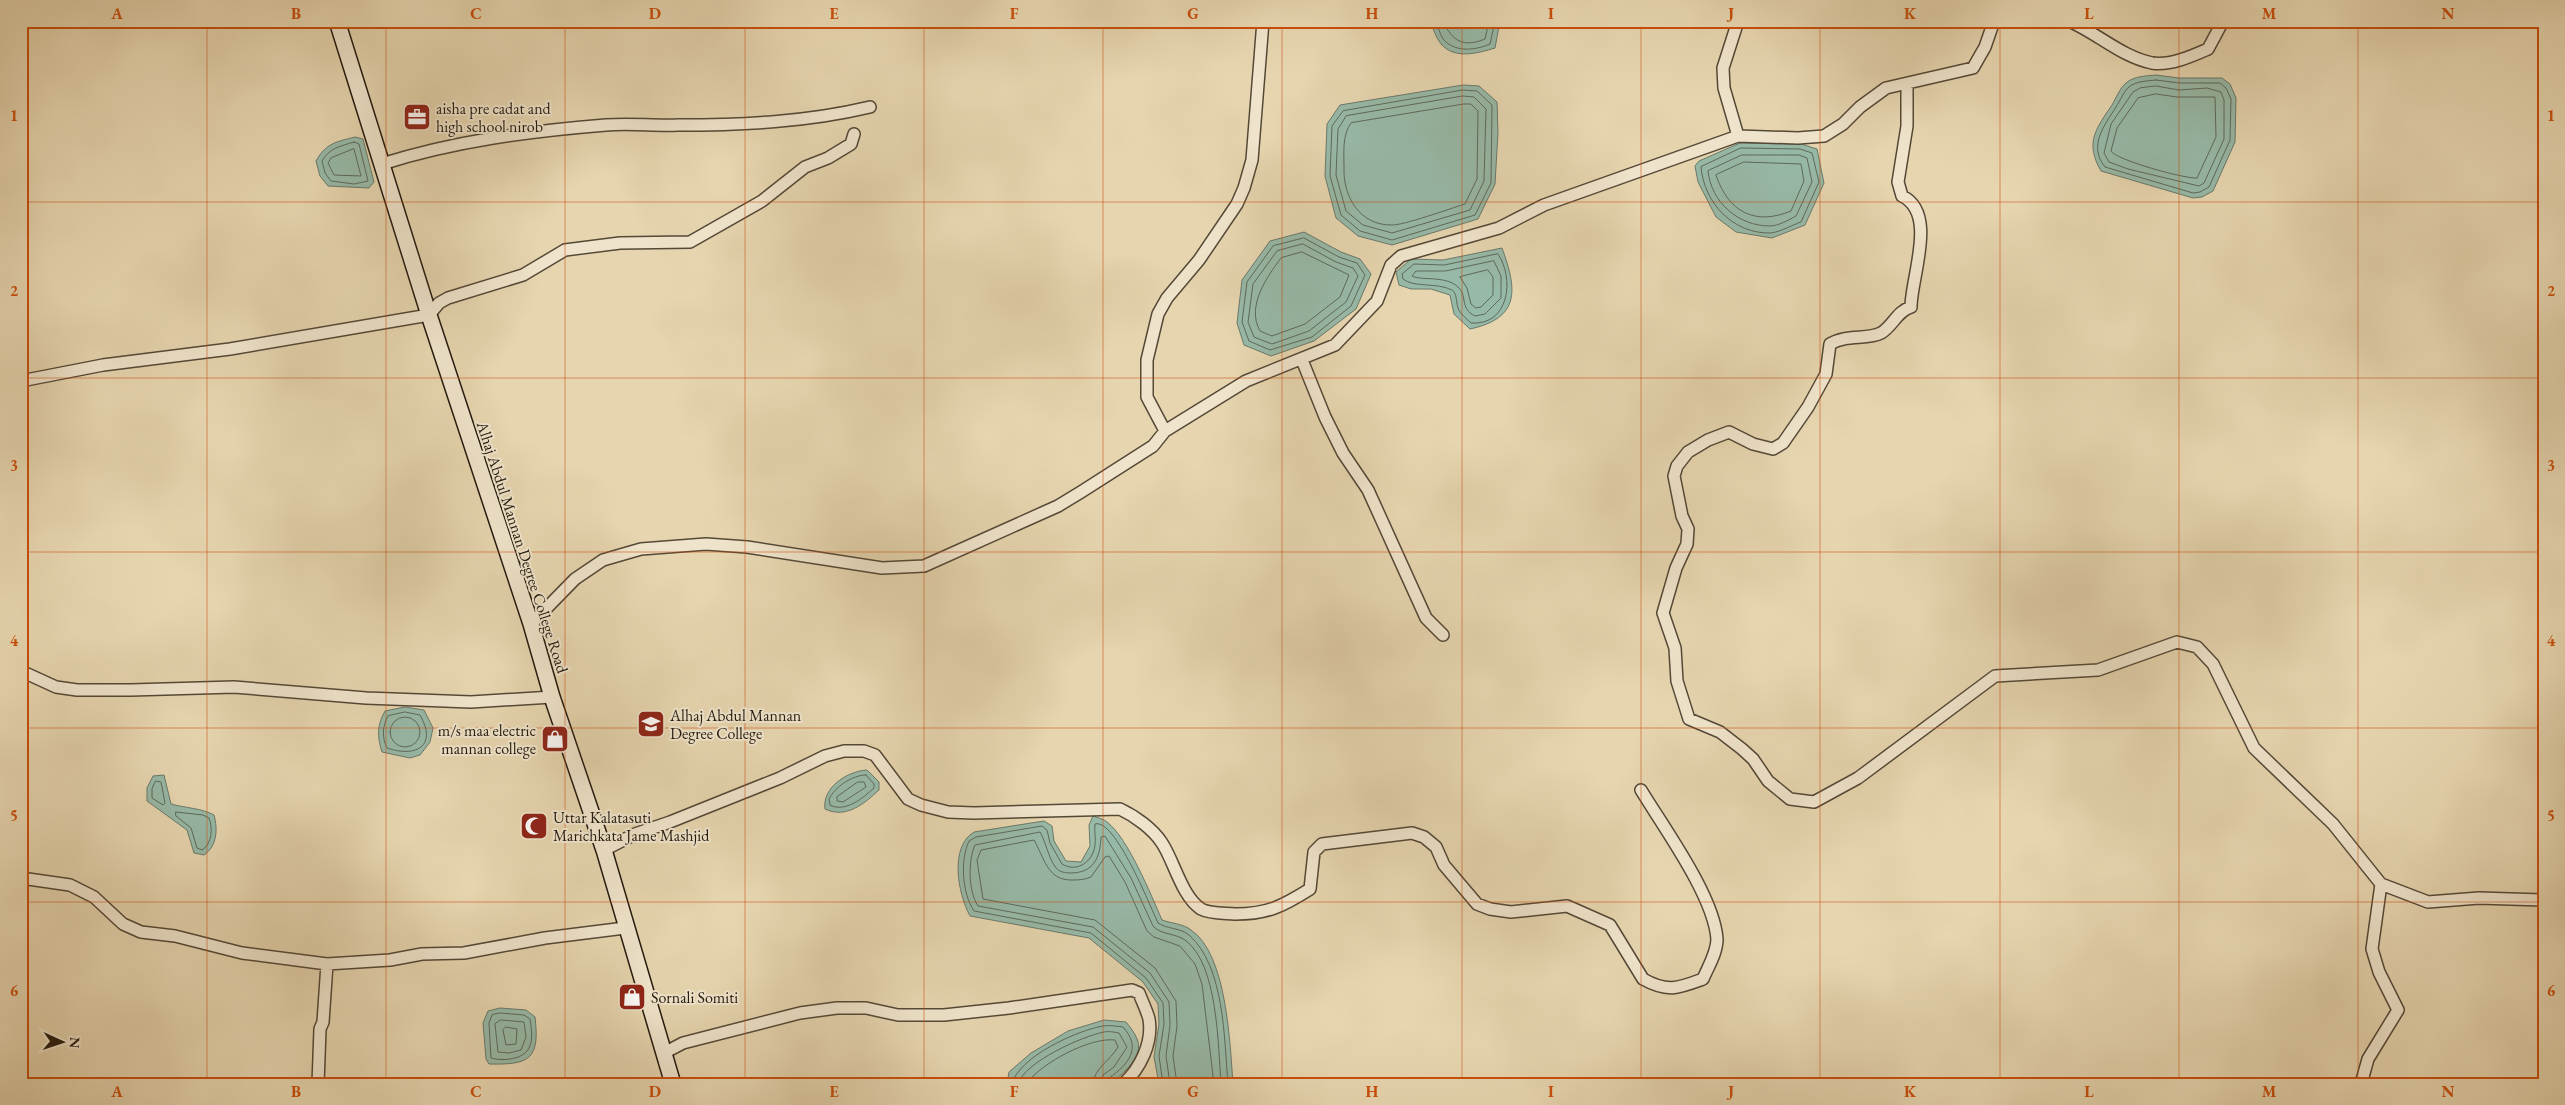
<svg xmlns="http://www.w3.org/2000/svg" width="2565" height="1105" font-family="'EB Garamond',serif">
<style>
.water{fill:#97b9a7;stroke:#69796a}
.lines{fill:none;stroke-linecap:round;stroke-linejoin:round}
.shore{stroke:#5d695b;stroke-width:1}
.street-casing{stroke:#544837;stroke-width:14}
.secondary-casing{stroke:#23190f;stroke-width:18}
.street{stroke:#efe4cb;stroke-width:11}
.secondary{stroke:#efe4cb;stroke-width:15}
.grid{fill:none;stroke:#ca4f0c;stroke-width:1;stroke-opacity:0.55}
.labels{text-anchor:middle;stroke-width:4;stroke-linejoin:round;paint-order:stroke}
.poi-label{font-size:16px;fill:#23190f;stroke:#efe4cb;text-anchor:start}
.street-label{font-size:16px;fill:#23190f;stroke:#efe4cb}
.neatline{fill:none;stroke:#ca4f0c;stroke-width:2}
.grid-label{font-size:16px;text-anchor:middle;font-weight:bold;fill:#ca4f0c}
</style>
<rect width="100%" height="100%" fill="#e6d5af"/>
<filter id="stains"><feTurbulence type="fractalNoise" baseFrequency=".004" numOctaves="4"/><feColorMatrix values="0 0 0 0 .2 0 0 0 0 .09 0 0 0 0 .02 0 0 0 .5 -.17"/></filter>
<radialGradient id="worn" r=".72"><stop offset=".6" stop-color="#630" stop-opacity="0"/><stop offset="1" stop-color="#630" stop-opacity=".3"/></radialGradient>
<path class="water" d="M 1430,21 L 1500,21 L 1495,48 C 1478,53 1455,60 1441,44 C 1436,38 1433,28 1430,21 Z
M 2156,75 L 2179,78 L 2222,78 L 2230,84 L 2236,98 L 2235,142 L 2213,191 L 2202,197 L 2193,198 L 2101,171 C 2085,143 2095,130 2112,105 C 2116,98 2120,88 2126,83 C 2134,76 2146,76 2156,75 Z
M 1463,85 L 1479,86 L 1497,102 L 1498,133 L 1495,184 L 1478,219 L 1392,245 L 1358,236 L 1336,218 L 1325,176 L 1327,124 L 1340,105 Z
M 355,137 L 363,139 L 374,182 L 369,188 L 328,186 L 320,176 L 316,161 C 326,143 336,142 355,137 Z
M 1740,143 L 1801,144 L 1817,149 L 1824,183 L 1805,225 L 1772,238 L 1736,232 L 1716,217 L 1698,182 L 1695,166 L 1699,161 Z
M 1304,232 L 1341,252 L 1360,259 L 1371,274 L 1356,309 L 1314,341 L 1271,356 L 1244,345 L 1237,323 L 1242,280 L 1270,241 Z
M 1502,248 C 1517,289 1521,318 1470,329 L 1454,314 L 1450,295 L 1431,289 L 1411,289 L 1399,285 L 1396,272 L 1411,259 L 1443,260 Z
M 405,707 L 424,710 L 433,728 L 430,742 L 420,755 L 410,758 L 382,752 C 377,736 377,725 385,711 Z
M 867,770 L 879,782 L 879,790 C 864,804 846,819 825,809 C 822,787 848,771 867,770 Z
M 164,775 L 171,804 C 185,808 201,808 214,815 C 218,830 217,846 204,855 L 194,853 L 187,830 L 147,801 L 147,788 L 153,776 Z
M 1093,816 C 1098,818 1104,819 1107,822 C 1128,838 1151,895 1162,920 C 1170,923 1184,924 1191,930 C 1227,954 1230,1044 1233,1084 L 1159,1084 L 1154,1057 L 1159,1024 L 1158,1004 L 1143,982 L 1089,938 L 970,916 C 958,894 949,847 974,832 L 1044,821 L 1052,826 L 1054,841 L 1066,861 L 1081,862 L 1090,846 L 1089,825 Z
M 500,1008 L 526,1010 L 535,1017 C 540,1059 530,1065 489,1064 L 486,1059 L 483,1023 L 488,1011 Z
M 1104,1020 L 1126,1022 C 1130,1027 1135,1033 1137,1039 C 1145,1056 1121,1076 1109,1084 L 1007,1084 L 1009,1072 L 1031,1053 L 1068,1031 Z"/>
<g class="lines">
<path class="shore" d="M 1436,21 C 1438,27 1440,35 1444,40 C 1456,53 1476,50 1490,44 L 1495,21
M 1443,21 C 1452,41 1463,48 1485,39 L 1489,21
M 2156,80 L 2179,83 L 2220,83 L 2226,88 L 2231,99 L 2230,140 L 2209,187 L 2200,192 L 2193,193 L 2105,167 C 2088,146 2104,126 2116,107 C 2120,101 2124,91 2129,87 C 2136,81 2148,81 2156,80 Z
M 2156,86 L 2179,90 L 2207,88 L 2221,92 L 2224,100 L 2224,139 L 2204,183 L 2199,186 L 2128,169 L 2109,162 L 2104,153 L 2111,124 L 2133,92 L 2140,88 Z
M 1463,90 L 1477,91 L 1492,105 L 1491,183 L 1475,215 L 1392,240 L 1360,231 L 1341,215 L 1330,176 L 1332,126 L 1343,111 Z
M 2156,94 L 2177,97 L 2215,97 L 2216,137 L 2197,178 C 2185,179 2116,160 2111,151 L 2117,128 L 2138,98 Z
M 1463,96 L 1474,97 L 1486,109 L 1484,181 L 1470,210 L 1392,233 L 1363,225 L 1346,211 L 1336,175 L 1338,129 L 1346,116 Z
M 1464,104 L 1471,104 L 1478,111 L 1477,179 L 1465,204 C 1452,208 1402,226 1391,225 C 1360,225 1343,197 1344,168 C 1344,153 1342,135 1351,123 Z
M 354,142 L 359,144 L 368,181 L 354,184 L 331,181 L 325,173 L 322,161 C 329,148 341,146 354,142 Z
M 1741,148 L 1800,149 L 1812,153 L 1819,182 L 1801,222 C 1792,225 1780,232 1771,233 C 1733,234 1704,203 1701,167 Z
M 354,149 L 361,176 L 334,175 L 328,163 L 331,158 Z
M 1742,155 L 1799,155 L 1807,158 L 1812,182 L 1796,216 C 1789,220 1778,226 1770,226 C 1738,226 1711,202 1708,171 Z
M 1744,162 L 1801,164 L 1804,181 L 1791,211 C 1755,226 1728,212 1716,175 Z
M 1304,238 L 1339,257 L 1357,263 L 1365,275 L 1351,306 L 1312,337 L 1270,350 L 1249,341 L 1242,322 L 1247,282 L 1273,246 Z
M 1303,244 L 1336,262 L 1353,268 L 1358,276 L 1346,302 L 1309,331 L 1272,344 L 1254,337 L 1248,322 L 1253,284 L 1277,251 Z
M 1302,252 L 1349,275 L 1340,297 L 1305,324 L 1272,336 L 1260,331 C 1246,306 1267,277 1281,258 Z
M 1498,254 C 1515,279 1509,326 1471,323 C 1466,318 1460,314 1458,308 C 1456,302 1457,293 1452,290 C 1436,282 1414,288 1403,279 L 1402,274 L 1414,264 L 1444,265 Z
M 1494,261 L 1501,276 L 1501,298 L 1485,314 L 1475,316 C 1459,308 1468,296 1458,287 C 1445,275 1421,281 1412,276 L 1416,271 L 1445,271 Z
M 1488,270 L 1493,277 L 1493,295 L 1481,307 L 1476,308 L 1471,304 L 1467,288 L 1460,277 Z
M 405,712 L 420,715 C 438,746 416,758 387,748 C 382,738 382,726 388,716 Z
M390 732a15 15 0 1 1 30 0a15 15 0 1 1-30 0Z
M 866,775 L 874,784 L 874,788 C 863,798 845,813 830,805 L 829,799 C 835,787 852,775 866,775 Z
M 156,781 L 161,782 L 165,803 L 163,805 L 152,798 L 152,789 Z
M 858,782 L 864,782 L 866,787 L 843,802 L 837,801 L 837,797 Z
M 176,812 L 203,815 L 209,818 C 213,828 212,844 202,850 L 197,848 L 191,828 L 176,816 Z
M 500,1013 L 524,1015 L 530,1019 C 533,1037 534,1053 515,1058 C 508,1060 498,1060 491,1058 L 489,1023 L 492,1015 Z
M 501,1020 L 524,1022 L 526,1037 L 521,1050 L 509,1053 L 498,1052 L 495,1024 Z
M 506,1027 L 517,1029 L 516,1044 L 506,1045 L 503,1030 Z
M 1012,1084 C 1018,1057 1078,1030 1103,1026 C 1109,1025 1116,1026 1123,1027 C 1142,1048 1129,1064 1109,1078 L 1107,1084
M 1018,1084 C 1024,1062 1083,1036 1104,1032 C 1109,1031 1114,1032 1119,1033 L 1127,1047 L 1114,1067 L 1103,1075 L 1101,1084
M 1026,1084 C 1041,1063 1090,1037 1115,1040 L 1118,1047 C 1110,1061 1094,1068 1093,1084
M 1163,1084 L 1159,1056 L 1164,1024 L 1163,1003 L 1146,978 L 1091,933 L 974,911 C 962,893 960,860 969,841 L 976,837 L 1042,826 L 1047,830 L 1050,843 L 1062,864 C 1077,873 1093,862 1095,845 C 1096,838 1094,831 1095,824 C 1115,818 1150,906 1158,923 C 1167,929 1181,928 1189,935 C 1225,967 1224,1039 1228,1084
M 1170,1084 L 1166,1056 L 1170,1025 L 1169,1002 L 1150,973 L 1093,927 L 978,906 C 968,891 968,860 975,845 L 1040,832 C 1046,842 1048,857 1056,868 C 1060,872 1065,873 1070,873 C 1094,873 1100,858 1101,837 L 1105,836 L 1131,878 L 1153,926 C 1161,935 1175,933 1185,940 C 1218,964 1218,1045 1221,1084
M 1177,1084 L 1173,1056 L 1177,1026 L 1176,1001 L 1155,968 L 1095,920 L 983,899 L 977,860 L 981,850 L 1034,840 C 1044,857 1047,880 1071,880 C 1078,880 1084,880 1091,877 L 1105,857 L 1109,856 L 1125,882 L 1147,931 L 1154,937 L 1180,946 L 1195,964 L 1202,984 L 1214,1084"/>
<g class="street-casing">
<path id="street" d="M 1738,21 L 1723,68 L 1724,88 L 1738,136
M 2069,21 C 2097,33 2122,57 2152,63 C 2170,66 2192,56 2208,49 L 2223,21
M 1907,84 L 1907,126 L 1898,182 L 1902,196 C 1938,213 1911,277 1911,307 C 1897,311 1893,326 1881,333 C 1867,340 1846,334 1830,344 L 1826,374 L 1808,407 L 1783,443 L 1773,449 L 1753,444 L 1729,432 L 1708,440 L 1688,452 L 1677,466 L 1674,476 L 1682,516 L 1688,529 L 1687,544 L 1676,568 L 1663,613 L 1675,648 L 1677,681 L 1689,719 L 1720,732 L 1742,749 L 1753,759 L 1768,781 L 1790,799 L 1814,802 L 1858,778 L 1995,676 L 2098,670 L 2177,642 L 2197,647 L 2213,664 L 2254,748 L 2333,824 L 2381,884 L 2428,902 L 2479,898 L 2544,900
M 382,164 C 454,141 531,131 606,125 C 630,123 654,126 678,125 C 743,125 807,122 870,107
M 1302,360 L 1325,417 L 1343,453 L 1368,490 L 1426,618 L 1443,635
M 21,381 L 103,365 L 230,349 L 429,315 L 439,303 L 448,298 L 523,275 L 565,250 L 620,243 L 690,242 L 762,201 L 805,167 L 828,158 L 851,144 L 854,134
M 1165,431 L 1147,397 L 1147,360 L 1158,314 L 1167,298 L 1199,260 L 1237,204 L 1244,188 L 1252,160 L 1263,21
M 531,624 L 575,579 L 603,560 L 641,549 L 706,544 L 747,547 L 882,568 L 924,566 L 1058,506 L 1081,492 L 1153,446 L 1165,431 L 1246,381 L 1335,345 L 1377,301 L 1391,265 L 1401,256 L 1499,228 L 1544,205 L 1738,136 L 1798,138 L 1824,136 L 1843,124 L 1860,107 L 1886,88 L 1973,68 L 1985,47 L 1994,21
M 21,671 L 56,687 L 77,690 L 131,690 L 234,687 L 366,698 L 471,702 L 552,697
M 604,850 L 635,834 L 670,822 L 780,778 L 825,756 L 844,751 L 864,751 L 875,755 L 908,799 L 921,805 L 948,812 L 974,813 L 1120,809 C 1135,816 1153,829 1162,843 C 1174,861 1182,897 1201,909 C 1210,914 1225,913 1235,914 C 1268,914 1283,906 1310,889 L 1314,852 L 1322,844 L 1412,833 L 1424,837 L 1436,847 L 1444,865 L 1477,904 L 1490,909 L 1511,912 L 1567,906 L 1610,925 L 1643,979 C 1668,993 1679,988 1703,979 C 1708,967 1717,953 1717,939 C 1714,896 1664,828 1641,790
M 21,878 L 70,885 L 94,897 L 123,924 L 141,932 L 175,936 L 242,953 L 327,964 L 390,960 L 422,954 L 464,953 L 545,938 L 625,928
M 664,1053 L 683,1043 L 800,1013 L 837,1008 L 866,1008 L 898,1015 L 944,1015 L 1009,1008 L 1132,990 L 1139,993 C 1142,1001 1147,1011 1149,1019 C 1153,1043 1140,1069 1123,1084
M 318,1084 L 320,1029 L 323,1022 L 327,964
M 2361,1084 L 2368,1059 L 2398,1010 L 2379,972 L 2372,949 L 2381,884"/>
</g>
<g class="secondary-casing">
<path id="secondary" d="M 337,21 L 429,315 L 531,624 L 552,697 L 604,850 L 673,1084"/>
</g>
<use href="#street" class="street"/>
<use href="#secondary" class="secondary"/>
</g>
<path class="grid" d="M 207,21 L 207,1084M 386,21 L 386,1084M 565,21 L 565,1084M 745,21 L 745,1084M 924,21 L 924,1084M 1103,21 L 1103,1084M 1282,21 L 1282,1084M 1462,21 L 1462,1084M 1641,21 L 1641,1084M 1820,21 L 1820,1084M 2000,21 L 2000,1084M 2179,21 L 2179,1084M 2358,21 L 2358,1084M 21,202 L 2544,202M 21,378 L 2544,378M 21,552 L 2544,552M 21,728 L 2544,728M 21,902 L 2544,902"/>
<defs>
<g id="office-square" transform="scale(1.4375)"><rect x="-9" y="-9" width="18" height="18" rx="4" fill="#8f2418" stroke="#efe4cb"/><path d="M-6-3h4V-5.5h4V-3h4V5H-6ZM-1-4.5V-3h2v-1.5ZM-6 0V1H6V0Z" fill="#fff"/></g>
<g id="university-square" transform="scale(1.4375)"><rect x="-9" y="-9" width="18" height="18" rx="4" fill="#8f2418" stroke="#efe4cb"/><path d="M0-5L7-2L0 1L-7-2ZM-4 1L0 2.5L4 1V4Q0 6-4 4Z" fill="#fff"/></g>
<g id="shop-square" transform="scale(1.4375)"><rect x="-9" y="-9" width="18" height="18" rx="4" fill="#8f2418" stroke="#efe4cb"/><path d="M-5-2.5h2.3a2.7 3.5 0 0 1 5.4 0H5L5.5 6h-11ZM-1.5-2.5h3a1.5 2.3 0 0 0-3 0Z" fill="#fff"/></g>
<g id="mosque-square" transform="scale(1.4375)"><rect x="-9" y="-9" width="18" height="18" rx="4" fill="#8f2418" stroke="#efe4cb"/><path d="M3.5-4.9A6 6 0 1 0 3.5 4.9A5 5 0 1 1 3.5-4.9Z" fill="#fff"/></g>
</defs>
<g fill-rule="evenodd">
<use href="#office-square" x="417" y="117"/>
<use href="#university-square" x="651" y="724"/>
<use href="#shop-square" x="555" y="739"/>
<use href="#mosque-square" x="534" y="826"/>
<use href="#shop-square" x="632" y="997"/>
</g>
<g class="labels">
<g class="poi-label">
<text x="436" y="114">aisha pre cadat and<tspan x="436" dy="18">high school nirob</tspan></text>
<text x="670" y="721">Alhaj Abdul Mannan<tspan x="670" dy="18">Degree College</tspan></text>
<text x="536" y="736" text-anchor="end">m/s maa electric<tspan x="536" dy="18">mannan college</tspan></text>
<text x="553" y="823">Uttar Kalatasuti<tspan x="553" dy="18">Marichkata Jame Mashjid</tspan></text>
<text x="651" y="1003">Sornali Somiti</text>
</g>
<g class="street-label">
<text transform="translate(523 547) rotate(72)" y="6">Alhaj Abdul Mannan Degree College Road</text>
</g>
</g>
<rect width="2565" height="1105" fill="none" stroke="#e6d5af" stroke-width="55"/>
<g transform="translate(62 1042) rotate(93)" stroke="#efe4cb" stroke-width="4" paint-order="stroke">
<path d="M0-4L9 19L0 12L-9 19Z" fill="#23190f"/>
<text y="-8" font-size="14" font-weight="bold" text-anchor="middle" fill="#23190f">N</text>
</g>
<rect x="28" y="28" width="2510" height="1050" class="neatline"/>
<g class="grid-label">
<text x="117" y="19">A</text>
<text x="296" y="19">B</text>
<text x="476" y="19">C</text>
<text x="655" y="19">D</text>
<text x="834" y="19">E</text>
<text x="1014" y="19">F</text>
<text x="1193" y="19">G</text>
<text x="1372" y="19">H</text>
<text x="1551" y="19">I</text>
<text x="1731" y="19">J</text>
<text x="1910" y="19">K</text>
<text x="2089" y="19">L</text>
<text x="2269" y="19">M</text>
<text x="2448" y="19">N</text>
<text x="14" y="121">1</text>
<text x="2551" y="121">1</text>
<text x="14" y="296">2</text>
<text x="2551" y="296">2</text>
<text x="14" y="471">3</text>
<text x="2551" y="471">3</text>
<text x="14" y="646">4</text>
<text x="2551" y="646">4</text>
<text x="14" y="821">5</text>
<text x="2551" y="821">5</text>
<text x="14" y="996">6</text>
<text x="2551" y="996">6</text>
<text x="117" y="1097">A</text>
<text x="296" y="1097">B</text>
<text x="476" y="1097">C</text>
<text x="655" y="1097">D</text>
<text x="834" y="1097">E</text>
<text x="1014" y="1097">F</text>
<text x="1193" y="1097">G</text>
<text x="1372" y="1097">H</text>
<text x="1551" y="1097">I</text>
<text x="1731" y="1097">J</text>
<text x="1910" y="1097">K</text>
<text x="2089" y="1097">L</text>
<text x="2269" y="1097">M</text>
<text x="2448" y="1097">N</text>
</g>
<rect width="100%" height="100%" filter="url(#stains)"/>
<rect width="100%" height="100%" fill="url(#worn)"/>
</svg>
